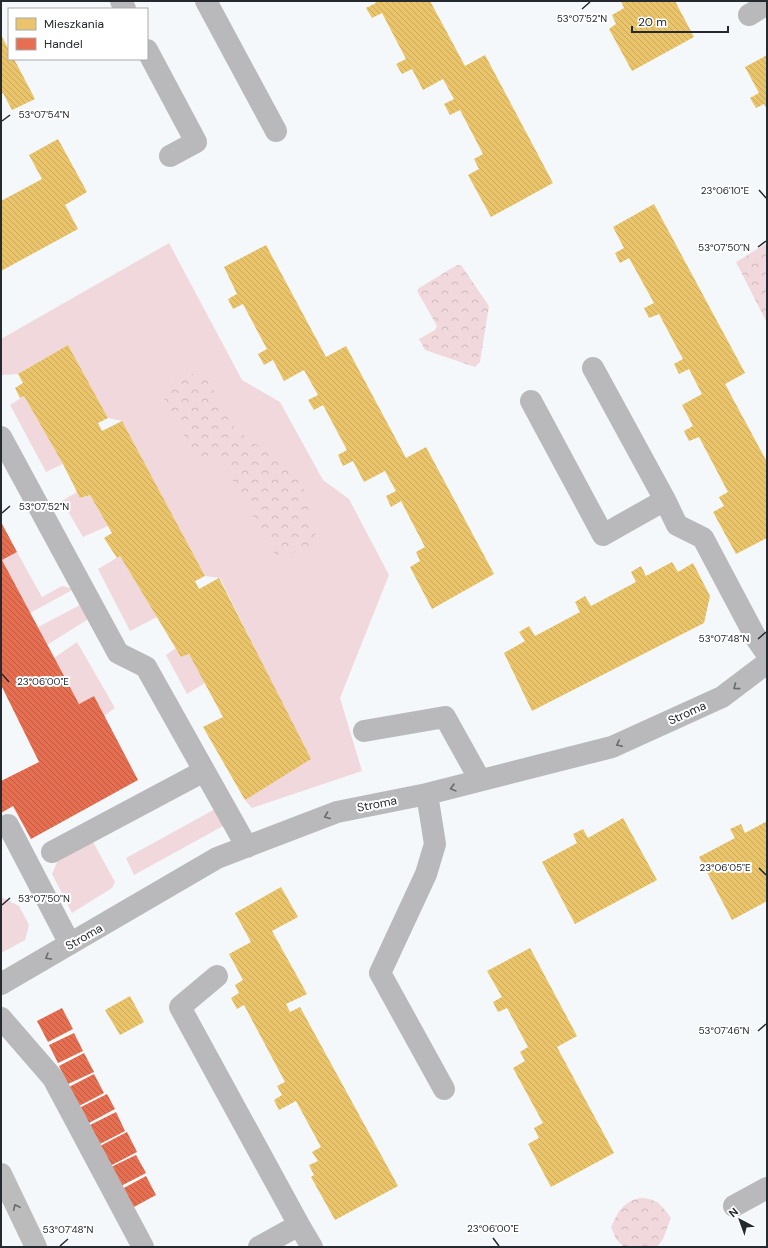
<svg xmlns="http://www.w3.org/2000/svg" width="768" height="1248" font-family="'DM Sans',sans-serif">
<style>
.green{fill:#f1d8dc}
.park{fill:url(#park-crowns)}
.homes{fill:url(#homes-back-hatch)}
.shops{fill:url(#shops-back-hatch)}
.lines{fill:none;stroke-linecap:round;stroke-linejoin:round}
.minor{stroke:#b9b8ba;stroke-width:22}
.major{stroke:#bcbcbd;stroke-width:22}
.oneway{stroke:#676a6e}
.oneway2{stroke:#686c6f}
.ticks{fill:none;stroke:#242a30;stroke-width:1.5}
.labels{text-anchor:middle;stroke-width:4;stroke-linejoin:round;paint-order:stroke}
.street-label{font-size:12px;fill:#242a30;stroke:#fff}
.ticks-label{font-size:10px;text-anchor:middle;fill:#242a30;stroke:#fff;stroke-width:4;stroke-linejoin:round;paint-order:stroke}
</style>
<defs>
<pattern id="park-crowns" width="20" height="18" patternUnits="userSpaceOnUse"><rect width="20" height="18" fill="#f1d8dc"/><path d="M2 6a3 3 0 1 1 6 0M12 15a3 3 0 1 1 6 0" fill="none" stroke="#cebabd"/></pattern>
<pattern id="homes-back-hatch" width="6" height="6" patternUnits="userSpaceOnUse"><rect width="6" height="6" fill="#e9c46a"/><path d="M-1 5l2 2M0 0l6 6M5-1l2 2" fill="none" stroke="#c8a95c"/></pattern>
<pattern id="shops-back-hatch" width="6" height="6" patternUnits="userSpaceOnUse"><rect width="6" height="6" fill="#e76f51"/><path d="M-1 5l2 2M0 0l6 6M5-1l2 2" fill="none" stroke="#bb5b44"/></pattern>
</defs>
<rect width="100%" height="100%" fill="#f4f8fb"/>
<path class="green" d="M 169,243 L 242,380 L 280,402 L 323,480 L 349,499 L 389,575 L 340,698 L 362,771 L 252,808 L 245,800 L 310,759 L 220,578 L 205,576 L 122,421 L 108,418 L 68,345 L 18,374 L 1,375 L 1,339 Z
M 24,396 L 63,464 L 46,472 L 10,405 Z
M 77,492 L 81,498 L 90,495 L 108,526 L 83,537 L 62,501 Z
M 17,552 L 42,597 L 62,586 L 74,589 L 30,613 L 2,560 Z
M 120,556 L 157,617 L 130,631 L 98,569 Z
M 82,604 L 90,618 L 47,645 L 38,627 Z
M 77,642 L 115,708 L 104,716 L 94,696 L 79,704 L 54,658 Z
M 176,648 L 181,657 L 189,654 L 205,683 L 187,694 L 166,655 Z
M 217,808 L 223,826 L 134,875 L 126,858 Z
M 93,842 L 115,882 L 112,888 L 72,913 L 52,874 L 57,862 Z
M 1,897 L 19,906 L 29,925 L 25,940 L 1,953 Z"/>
<path class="park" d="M 767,243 L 767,323 L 736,262 Z
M 457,265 L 461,265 L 489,306 L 480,362 L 475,367 L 425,350 L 419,339 L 435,330 L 437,326 L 417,291 L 419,288 Z
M 186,373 L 206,376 L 235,429 L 301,477 L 318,544 L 277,558 L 217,453 L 197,459 L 159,389 Z
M 639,1198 C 656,1198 661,1204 671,1218 L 663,1239 L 657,1247 L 624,1247 L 616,1239 L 611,1227 C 618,1212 622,1203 639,1198 Z"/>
<path class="homes" d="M 375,1 L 430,1 L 465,66 L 485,55 L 553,183 L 491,217 L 468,175 L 479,169 L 474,159 L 483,154 L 460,110 L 450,115 L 444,104 L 454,99 L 443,79 L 423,90 L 412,69 L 402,74 L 396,64 L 406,59 L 382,13 L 372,18 L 366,8 L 376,3 Z
M 621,1 L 675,1 L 694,37 L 632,71 L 609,29 L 616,24 L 612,15 L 624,8 Z
M 1,35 L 9,50 L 9,59 L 14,59 L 35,99 L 12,110 L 3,93 L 1,94 Z
M 767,55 L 767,109 L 764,104 L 756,108 L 750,98 L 759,93 L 745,67 Z
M 58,139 L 87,192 L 65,205 L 78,229 L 1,271 L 1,201 L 42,179 L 29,155 Z
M 654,204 L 745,373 L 725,384 L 767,462 L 767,538 L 736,554 L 713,512 L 724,506 L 719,497 L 728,492 L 699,437 L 689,441 L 684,431 L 693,426 L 682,405 L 702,394 L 689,369 L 679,374 L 674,364 L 683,359 L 659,314 L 649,318 L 644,308 L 654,303 L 629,258 L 620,263 L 615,253 L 624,248 L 613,227 Z
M 266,245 L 326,357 L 346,346 L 406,458 L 426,447 L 494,574 L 432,609 L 410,567 L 420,561 L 416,552 L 425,547 L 401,501 L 391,507 L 386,496 L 396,491 L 385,471 L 364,482 L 353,461 L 343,466 L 338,455 L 347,450 L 323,405 L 314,410 L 308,400 L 318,395 L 304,370 L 284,381 L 273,360 L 264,365 L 258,354 L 267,349 L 243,304 L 233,309 L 228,299 L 237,294 L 224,267 Z
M 68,345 L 108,418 L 98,423 L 102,431 L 122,421 L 205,576 L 195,581 L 199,589 L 219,578 L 311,759 L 245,800 L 203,727 L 223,717 L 189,654 L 181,657 L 120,556 L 117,558 L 104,538 L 112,533 L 90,495 L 80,498 L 63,464 L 24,396 L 20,398 L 15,388 L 23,383 L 18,374 Z
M 672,562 L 678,572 L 693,563 L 710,596 L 704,623 L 532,711 L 504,653 L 525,641 L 519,632 L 529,626 L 535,636 L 580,612 L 575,602 L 585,596 L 591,606 L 636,582 L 631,572 L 641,566 L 646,576 Z
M 623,818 L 657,880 L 575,924 L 542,862 L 577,843 L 573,834 L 583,829 L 588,838 Z
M 767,821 L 767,901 L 732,920 L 699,857 L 735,838 L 730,829 L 741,824 L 745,833 Z
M 281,887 L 298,917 L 272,931 L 307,994 L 286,1004 L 290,1012 L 300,1007 L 398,1186 L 335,1220 L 311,1177 L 314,1175 L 309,1165 L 318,1161 L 312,1152 L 321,1147 L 296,1101 L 279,1110 L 274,1100 L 282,1095 L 277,1086 L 285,1082 L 244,1005 L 237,1009 L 231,998 L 239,993 L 235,985 L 243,980 L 229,954 L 251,942 L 235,913 Z
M 530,948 L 577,1036 L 557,1047 L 614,1153 L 551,1187 L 528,1144 L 539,1138 L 534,1128 L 543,1123 L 513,1068 L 525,1061 L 520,1052 L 528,1047 L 507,1008 L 498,1012 L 493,1002 L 502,997 L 487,971 Z
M 130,996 L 144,1022 L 120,1035 L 105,1010 Z"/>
<path class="shops" d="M 1,522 L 17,552 L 2,560 L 79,704 L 94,696 L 138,780 L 31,839 L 13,806 L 1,813 L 1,781 L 39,762 L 1,685 Z
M 62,1008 L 73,1029 L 48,1042 L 37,1021 Z
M 74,1033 L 83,1051 L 58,1063 L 49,1045 Z
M 84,1053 L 94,1072 L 68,1084 L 59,1066 Z
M 94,1074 L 104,1093 L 79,1106 L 69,1087 Z
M 107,1094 L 115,1109 L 89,1123 L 81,1107 Z
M 116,1112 L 125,1131 L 100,1144 L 90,1125 Z
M 127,1132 L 137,1152 L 110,1166 L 100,1146 Z
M 136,1155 L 146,1173 L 121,1186 L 111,1167 Z
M 146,1176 L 156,1195 L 132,1208 L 122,1189 Z"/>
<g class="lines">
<path class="minor" d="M 121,1 L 125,9
M 206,1 L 276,131
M 749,15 L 767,4
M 147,50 L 196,142 L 170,156
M 593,368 L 665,500
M 531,401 L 603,535 L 665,500 L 677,525 L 703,538 L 756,638 L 767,654
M 1,437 L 118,653 L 146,667 L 247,847
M 364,731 L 445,717 L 480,780
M 427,794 L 435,844 L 426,874 L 380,973 L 444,1089
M 8,825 L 70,944
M 52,852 L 204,771
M 217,976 L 180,1007 L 299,1225 L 259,1247
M 1,984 L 217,858 L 337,812 L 427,794 L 612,747 L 722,697 L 767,663
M 1,1018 L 53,1078 L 143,1247
M 734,1206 L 767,1188
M 299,1225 L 312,1247"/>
<path class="major" d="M 1,1174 L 36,1247"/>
</g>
<defs><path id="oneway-chevron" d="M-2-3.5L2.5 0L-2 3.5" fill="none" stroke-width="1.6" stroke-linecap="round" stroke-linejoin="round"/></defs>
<g class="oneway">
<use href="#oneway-chevron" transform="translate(736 687) rotate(143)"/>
<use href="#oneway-chevron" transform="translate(619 744) rotate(155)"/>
<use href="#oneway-chevron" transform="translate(453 788) rotate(165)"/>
<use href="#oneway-chevron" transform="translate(327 816) rotate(159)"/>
<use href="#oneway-chevron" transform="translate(48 957) rotate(150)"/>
</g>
<use class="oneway2" href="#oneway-chevron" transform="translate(16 1207) rotate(-115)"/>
<path class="ticks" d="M 582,9 L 590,2M 2,121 L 10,115M 759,190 L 766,198M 758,247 L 766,241M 2,513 L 10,506M 758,639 L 766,632M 2,674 L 9,682M 759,868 L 766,875M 2,905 L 10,898M 758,1031 L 766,1024M 493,1238 L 499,1246M 60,1246 L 68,1239"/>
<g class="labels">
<g class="street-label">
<text transform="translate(687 713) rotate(-25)" y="4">Stroma</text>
<text transform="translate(377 804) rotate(-11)" y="4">Stroma</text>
<text transform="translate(84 937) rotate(-30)" y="4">Stroma</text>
</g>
</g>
<g class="ticks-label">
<text x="582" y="22">53°07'52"N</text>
<text x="44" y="118">53°07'54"N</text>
<text x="725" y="194">23°06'10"E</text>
<text x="724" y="251">53°07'50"N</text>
<text x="44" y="510">53°07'52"N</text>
<text x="724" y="642">53°07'48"N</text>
<text x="43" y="685">23°06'00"E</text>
<text x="725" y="871">23°06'05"E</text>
<text x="44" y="902">53°07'50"N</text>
<text x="724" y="1034">53°07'46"N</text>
<text x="493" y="1232">23°06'00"E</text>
<text x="68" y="1233">53°07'48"N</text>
</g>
<rect width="768" height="1248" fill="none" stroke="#242a30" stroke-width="4"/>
<rect x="8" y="8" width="140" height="52" fill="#ffffff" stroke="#a7aaac"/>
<rect x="16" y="18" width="20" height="12" fill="#e9c46a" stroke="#a7aaac"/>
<text x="44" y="28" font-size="12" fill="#242a30">Mieszkania</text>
<rect x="16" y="38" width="20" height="12" fill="#e76f51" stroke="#a7aaac"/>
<text x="44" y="48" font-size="12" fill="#242a30">Handel</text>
<g transform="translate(740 1220) rotate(319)" stroke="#ffffff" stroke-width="3" paint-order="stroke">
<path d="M0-3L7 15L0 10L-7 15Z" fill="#242a30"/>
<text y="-6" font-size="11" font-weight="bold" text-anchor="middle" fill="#242a30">N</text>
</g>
<path d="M632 26v6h96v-6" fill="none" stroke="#242a30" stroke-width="2"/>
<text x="638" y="26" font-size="12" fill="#242a30" stroke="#ffffff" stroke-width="3" paint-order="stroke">20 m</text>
</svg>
